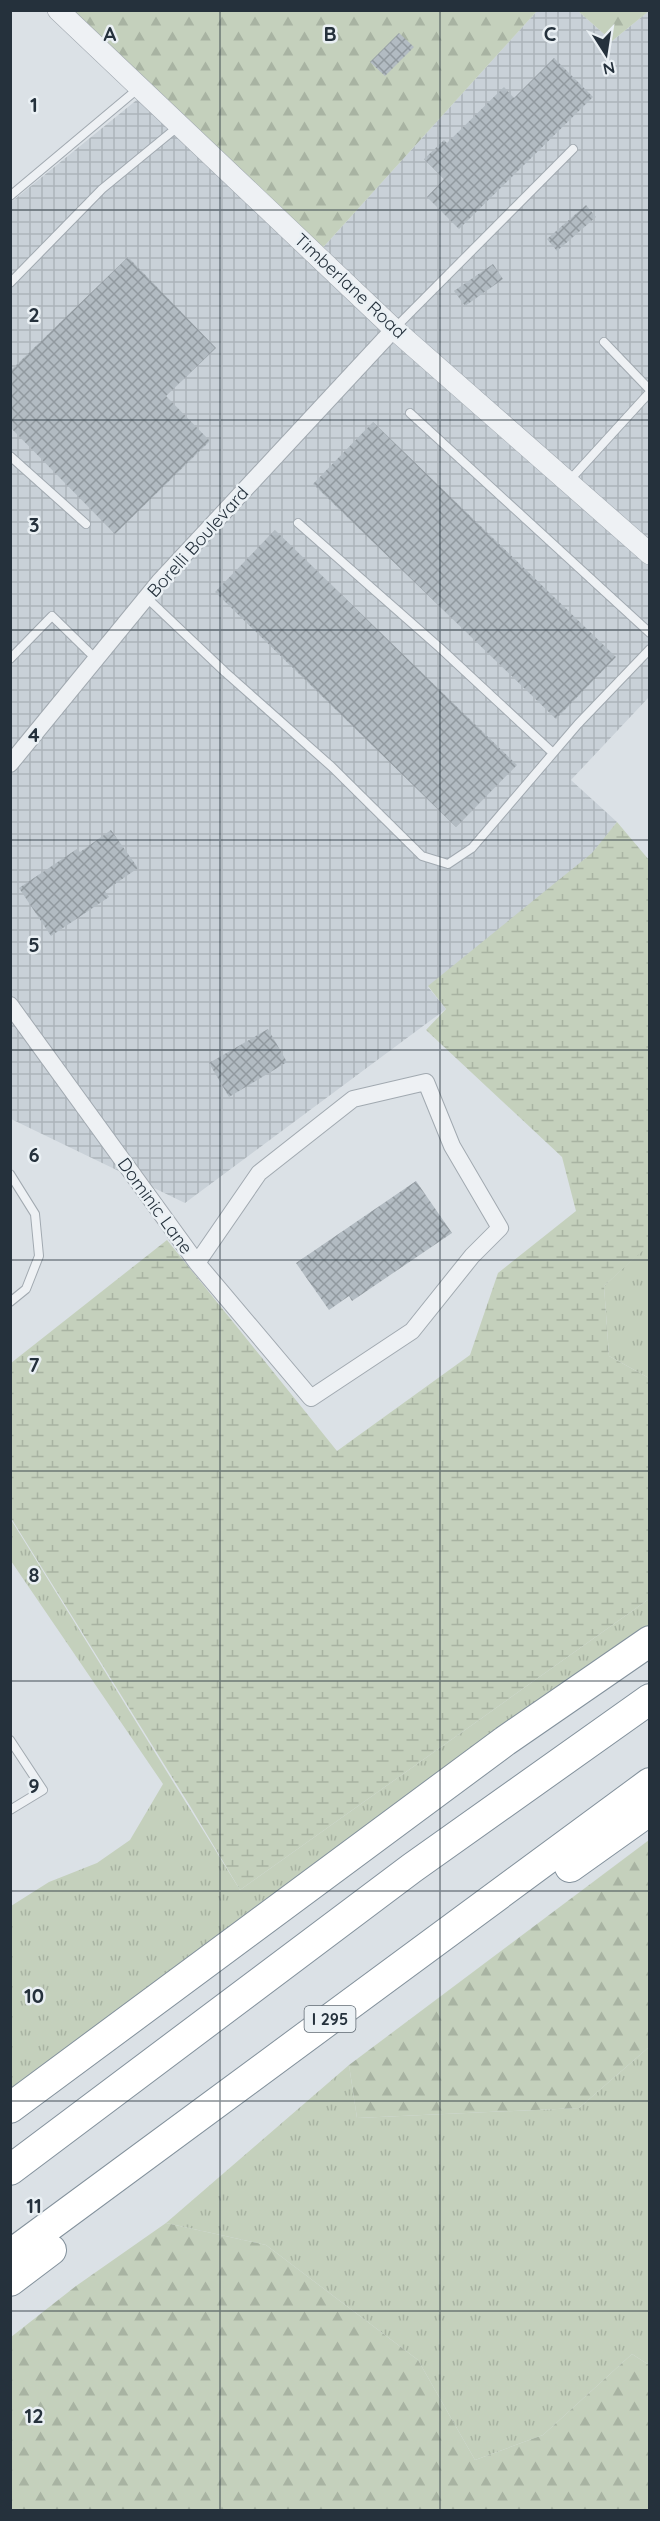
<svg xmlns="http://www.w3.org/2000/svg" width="660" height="2521" font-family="Quicksand,sans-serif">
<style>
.industrial{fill:url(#industrial-grid)}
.grass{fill:url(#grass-tufts)}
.forest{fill:url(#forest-firs)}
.wetland{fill:url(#wetland-marsh)}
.building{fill:url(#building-cross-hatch)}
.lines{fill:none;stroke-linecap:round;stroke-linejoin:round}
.service-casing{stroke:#a1a9b0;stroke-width:10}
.minor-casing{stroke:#a1a9b0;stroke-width:18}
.tertiary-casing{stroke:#a1a9b0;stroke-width:22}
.motorway-casing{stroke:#83919c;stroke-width:32}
.service{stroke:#eef1f4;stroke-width:8}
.minor{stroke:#eef1f4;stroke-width:16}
.tertiary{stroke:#eef1f4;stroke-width:21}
.motorway{stroke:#fff;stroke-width:30}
.grid{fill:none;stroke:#25313c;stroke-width:1.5;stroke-opacity:0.55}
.labels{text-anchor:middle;stroke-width:5;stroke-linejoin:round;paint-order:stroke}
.shield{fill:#eaf0f4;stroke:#606a73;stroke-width:1.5}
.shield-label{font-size:16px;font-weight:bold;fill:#25313c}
.street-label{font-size:18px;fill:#25313c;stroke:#eaf0f4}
.grid-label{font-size:20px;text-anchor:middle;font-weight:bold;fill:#25313c;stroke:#eaf0f4;stroke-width:5;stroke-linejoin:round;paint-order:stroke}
</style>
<defs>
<pattern id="industrial-grid" width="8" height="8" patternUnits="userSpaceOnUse" patternTransform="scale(1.5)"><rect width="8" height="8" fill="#c9d1d8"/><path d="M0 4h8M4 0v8" fill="none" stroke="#acb4ba"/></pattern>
<pattern id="grass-tufts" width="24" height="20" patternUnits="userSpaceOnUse" patternTransform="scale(1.5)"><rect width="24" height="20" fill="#c4d0bc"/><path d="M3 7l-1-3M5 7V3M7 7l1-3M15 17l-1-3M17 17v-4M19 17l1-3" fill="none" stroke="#a8b3a2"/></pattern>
<pattern id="forest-firs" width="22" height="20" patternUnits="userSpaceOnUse" patternTransform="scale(1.5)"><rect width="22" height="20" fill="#c4d0bc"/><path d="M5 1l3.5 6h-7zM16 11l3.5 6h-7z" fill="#a8b3a2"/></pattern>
<pattern id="wetland-marsh" width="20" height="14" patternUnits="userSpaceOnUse" patternTransform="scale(1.5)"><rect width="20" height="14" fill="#c4d0bc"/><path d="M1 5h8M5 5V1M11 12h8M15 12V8" fill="none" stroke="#a8b3a2"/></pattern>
<pattern id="building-cross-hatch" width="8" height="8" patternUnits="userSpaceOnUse" patternTransform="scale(1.5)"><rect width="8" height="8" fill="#b2bbc2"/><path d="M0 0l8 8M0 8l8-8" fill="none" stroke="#91999f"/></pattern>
</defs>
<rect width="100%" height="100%" fill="#dbe1e6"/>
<path class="industrial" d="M 537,11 L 578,11 L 612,41 L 649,11 L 649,697 L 571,780 L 617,822 L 593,853 L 428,987 L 446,1009 L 185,1203 L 11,1119 L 10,203 L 144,94 L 318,253 Z"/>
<path class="grass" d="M 649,1244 L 649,1378 L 609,1356 L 604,1286 Z
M 10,1518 L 240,1890 L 649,1599 L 649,1633 L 11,2093 L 11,1906 L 49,1882 L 97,1863 L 130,1840 L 163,1784 L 11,1561 Z
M 649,2047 L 649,2365 L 632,2354 L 543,2435 L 475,2460 L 418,2360 L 266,2245 L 166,2223 L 349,2065 L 357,2118 L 579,2108 Z"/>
<path class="forest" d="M 52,11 L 537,11 L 318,253 Z
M 578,11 L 649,11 L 612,41 Z
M 649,1840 L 649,2047 L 579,2108 L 357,2118 L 349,2065 Z
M 166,2223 L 266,2245 L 418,2360 L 475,2460 L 543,2435 L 632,2354 L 649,2365 L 649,2510 L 11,2510 L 11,2337 L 76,2286 Z"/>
<path class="wetland" d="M 617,822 L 649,860 L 650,1244 L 604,1286 L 609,1356 L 649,1378 L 649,1599 L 240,1890 L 190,1806 L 11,1518 L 11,1363 L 167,1240 L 337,1451 L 470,1355 L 498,1273 L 576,1211 L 562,1157 L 426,1030 L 446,1009 L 428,986 L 592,853 Z"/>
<path class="building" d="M 399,33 L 414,47 L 385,76 L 370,62 Z
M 554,58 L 593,97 L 459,229 L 427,197 L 444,179 L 424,159 L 444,140 L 447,143 L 504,87 L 514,98 Z
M 586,205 L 596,217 L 557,251 L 547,239 Z
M 128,257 L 216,348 L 166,396 L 210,441 L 115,534 L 10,427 L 10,371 Z
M 493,264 L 503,279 L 465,306 L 454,291 Z
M 373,422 L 616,657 L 556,719 L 313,484 Z
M 275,530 L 517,765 L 456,827 L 215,592 Z
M 111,830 L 138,868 L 105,891 L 109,897 L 51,936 L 19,888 L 77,849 L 80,852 Z
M 268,1029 L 287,1062 L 229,1097 L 209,1063 Z
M 416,1181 L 452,1233 L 352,1301 L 349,1296 L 329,1310 L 296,1263 Z"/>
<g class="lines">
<g class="service-casing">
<path id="service" d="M 10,196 L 140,87
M 10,283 L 102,189 L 180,125
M 394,329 L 573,149
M 604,342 L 650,390
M 410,413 L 650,633
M 10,456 L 86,524
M 568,482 L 650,392
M 298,523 L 440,648 L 553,753
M 147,598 L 225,672 L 332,767 L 422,856 L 448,864 L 472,848 L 578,724 L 650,649
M 10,659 L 52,616 L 96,659
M 10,1174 L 35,1214 L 39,1256 L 26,1289 L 10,1302
M 10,1740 L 43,1790 L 10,1810"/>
</g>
<g class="minor-casing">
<path id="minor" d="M 10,764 L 159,582 L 394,329
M 10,1005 L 197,1263 L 311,1398 L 412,1331 L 472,1256 L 500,1228 L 452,1146 L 426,1082 L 353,1099 L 259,1173 L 197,1263"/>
</g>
<g class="tertiary-casing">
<path id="tertiary" d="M 58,10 L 394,329 L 650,554"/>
</g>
<g class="motorway-casing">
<path id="motorway" d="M 570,1867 L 650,1810
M 10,2108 L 505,1741 L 650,1641
M 10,2170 L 412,1868 L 650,1699
M 10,2255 L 650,1783
M 10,2281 L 51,2250"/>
</g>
<use href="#service" class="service"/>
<use href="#minor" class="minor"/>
<use href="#tertiary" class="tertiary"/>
<use href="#motorway" class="motorway"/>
</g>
<path class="grid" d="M 220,10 L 220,2510M 440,10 L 440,2510M 10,210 L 650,210M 10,420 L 650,420M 10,630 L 650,630M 10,840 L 650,840M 10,1050 L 650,1050M 10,1260 L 650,1260M 10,1471 L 650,1471M 10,1681 L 650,1681M 10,1891 L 650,1891M 10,2101 L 650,2101M 10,2311 L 650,2311"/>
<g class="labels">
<rect class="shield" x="304.5" y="2006" width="51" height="26" rx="4.5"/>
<g class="shield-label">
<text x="330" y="2025">I 295</text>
</g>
<g class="street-label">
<text transform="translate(350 286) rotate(43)" y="6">Timberlane Road</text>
<text transform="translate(198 542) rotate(-48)" y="6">Borelli Boulevard</text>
<text transform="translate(155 1206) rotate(54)" y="6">Dominic Lane</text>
</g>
</g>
<g class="grid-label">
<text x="110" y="41">A</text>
<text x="330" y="41">B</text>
<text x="550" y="41">C</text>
<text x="34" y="112">1</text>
<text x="34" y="322">2</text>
<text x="34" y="532">3</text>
<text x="34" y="742">4</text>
<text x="34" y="952">5</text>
<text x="34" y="1162">6</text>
<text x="34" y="1372">7</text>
<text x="34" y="1582">8</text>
<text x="34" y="1793">9</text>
<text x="34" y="2003">10</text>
<text x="34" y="2213">11</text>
<text x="34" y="2423">12</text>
</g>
<rect width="660" height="2521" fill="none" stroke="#25313c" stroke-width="24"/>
<g transform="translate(606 54) rotate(168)" stroke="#eaf0f4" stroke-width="4.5" paint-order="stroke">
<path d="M0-4.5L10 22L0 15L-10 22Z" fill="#25313c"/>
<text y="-9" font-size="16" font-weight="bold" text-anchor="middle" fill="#25313c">N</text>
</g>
</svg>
